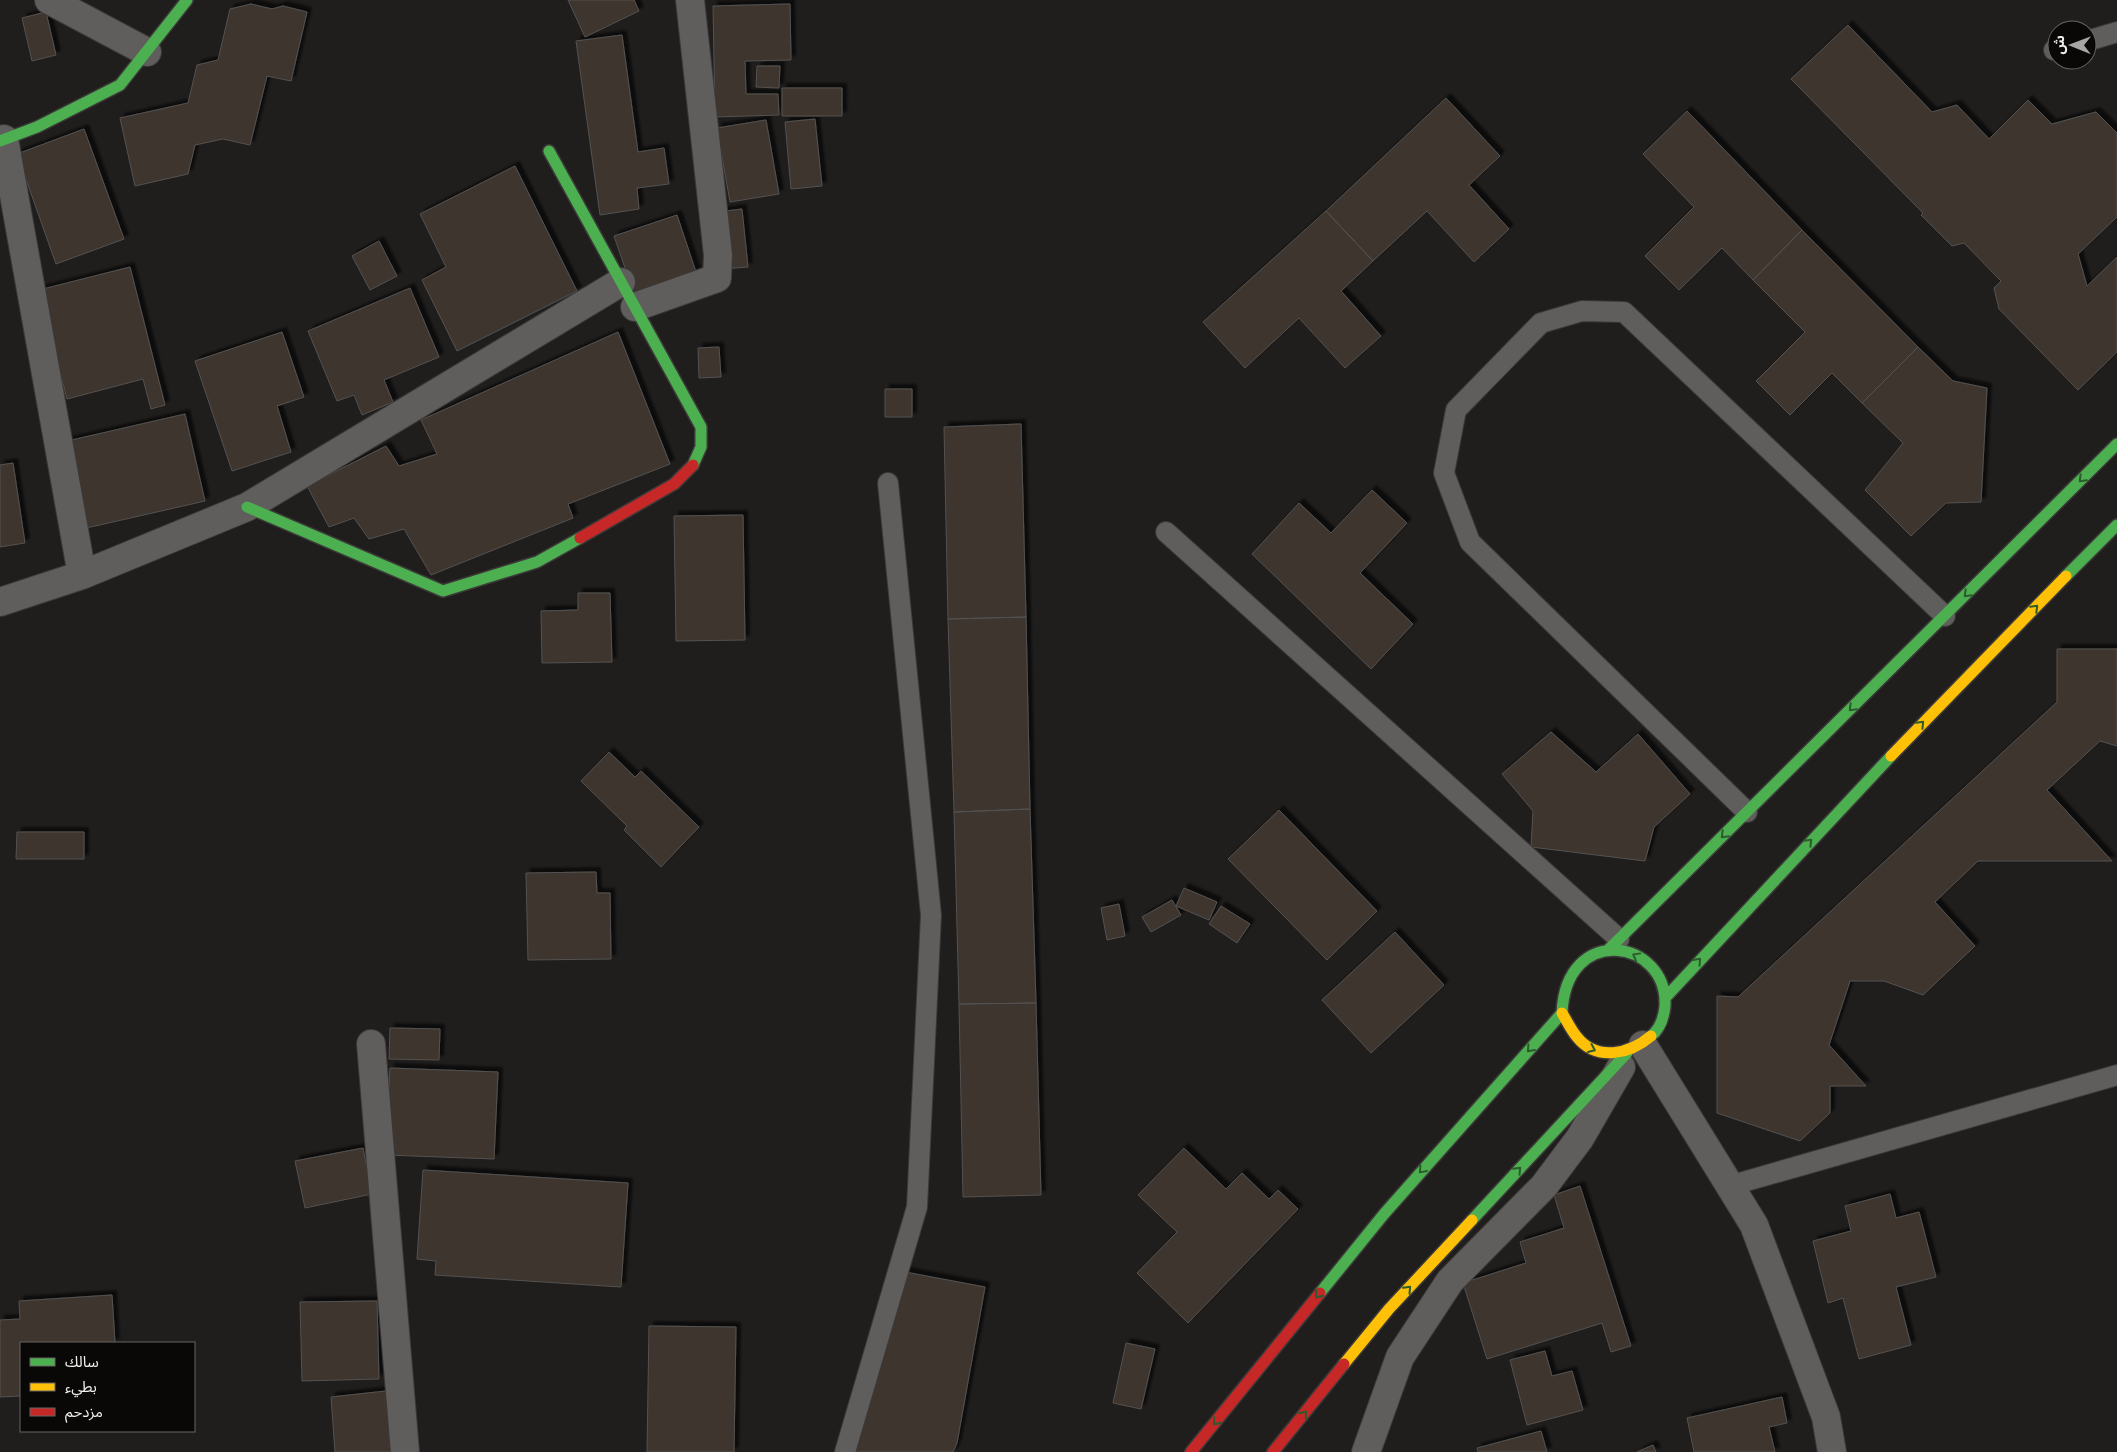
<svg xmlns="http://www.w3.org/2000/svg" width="2117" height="1452" font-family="'Libre Baskerville','Noto Sans Arabic',serif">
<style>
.building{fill:#3c342d;stroke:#545251;filter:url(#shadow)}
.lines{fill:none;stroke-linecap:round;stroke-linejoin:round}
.lane-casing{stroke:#3c3a39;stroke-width:22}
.street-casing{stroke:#3c3a39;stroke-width:30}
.fast-casing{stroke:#3c3a39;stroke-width:14}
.slow-casing{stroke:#3c3a39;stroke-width:14}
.jam-casing{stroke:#3c3a39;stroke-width:14}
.lane{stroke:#605e5d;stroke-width:20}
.street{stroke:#605e5d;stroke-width:28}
.fast{stroke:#4caf50;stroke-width:11}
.slow{stroke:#ffc107;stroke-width:11}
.jam{stroke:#c62828;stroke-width:11}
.oneway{stroke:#2a5c2c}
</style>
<defs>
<filter id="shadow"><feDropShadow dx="4.5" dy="-4.5" stdDeviation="1" flood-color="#0009"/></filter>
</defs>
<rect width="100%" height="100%" fill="#201e1d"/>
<path class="building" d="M 568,0 L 634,0 L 639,11 L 585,37 Z
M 251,4 L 272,9 L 283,6 L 307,12 L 291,81 L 267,76 L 250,145 L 223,139 L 195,145 L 188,174 L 135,186 L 120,118 L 188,103 L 197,65 L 218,60 L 230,9 Z
M 790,4 L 791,60 L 745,61 L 746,94 L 778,94 L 779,115 L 715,117 L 713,6 Z
M 46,12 L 56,55 L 32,61 L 22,18 Z
M 1848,25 L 1932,112 L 1957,105 L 1989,139 L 2028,100 L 2052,124 L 2096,112 L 2117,133 L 2117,217 L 2078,254 L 2087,286 L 2117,257 L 2117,352 L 2078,390 L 1999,309 L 1994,288 L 2001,281 L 1964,243 L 1952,246 L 1921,215 L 1923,213 L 1791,79 Z
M 622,35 L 638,152 L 664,148 L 669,184 L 637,188 L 639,209 L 600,215 L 576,41 Z
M 757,66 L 780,66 L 779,88 L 756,87 Z
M 782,88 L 842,88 L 842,116 L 782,116 Z
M 1446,98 L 1500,156 L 1469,185 L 1509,229 L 1474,262 L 1427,211 L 1373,261 L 1326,211 Z
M 1687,111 L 1802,230 L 1753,280 L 1722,248 L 1679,290 L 1645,256 L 1694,207 L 1643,154 Z
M 815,119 L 822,186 L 791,189 L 785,122 Z
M 766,120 L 779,194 L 730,202 L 717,128 Z
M 84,129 L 124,239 L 56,264 L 17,154 Z
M 515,166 L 577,291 L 457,351 L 422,280 L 446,267 L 420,214 Z
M 742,209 L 748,267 L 724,269 L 718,212 Z
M 1326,211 L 1373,261 L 1341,291 L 1381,336 L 1345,368 L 1299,318 L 1245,368 L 1203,322 Z
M 677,215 L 698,278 L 636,300 L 614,236 Z
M 1802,230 L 1918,347 L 1862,403 L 1832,373 L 1790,415 L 1756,381 L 1805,332 L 1753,280 Z
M 379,241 L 397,276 L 370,290 L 352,256 Z
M 130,267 L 165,405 L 151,409 L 143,379 L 67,399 L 39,290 Z
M 410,288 L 439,357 L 384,380 L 393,402 L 362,415 L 354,395 L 337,401 L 308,331 Z
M 282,332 L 304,397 L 277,406 L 291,452 L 232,471 L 195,361 Z
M 618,332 L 670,464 L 568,504 L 573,518 L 431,575 L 404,529 L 369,539 L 354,518 L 329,527 L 307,486 L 386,446 L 399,466 L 437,454 L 421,420 Z
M 719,347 L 721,377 L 699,378 L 698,348 Z
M 1918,347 L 1953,381 L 1987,388 L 1981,502 L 1946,503 L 1911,536 L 1865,490 L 1903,443 L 1862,403 Z
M 885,389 L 912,389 L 912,417 L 885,417 Z
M 185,414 L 205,501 L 82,529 L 63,442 Z
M 1021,424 L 1026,617 L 948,619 L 944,427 Z
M 13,463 L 25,543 L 0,547 L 0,465 Z
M 1372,490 L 1407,523 L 1360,573 L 1413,624 L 1371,669 L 1252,554 L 1299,503 L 1331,533 Z
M 743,515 L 745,640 L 676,641 L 674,516 Z
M 578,593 L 610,593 L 612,662 L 542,663 L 541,611 L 578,610 Z
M 1026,617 L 1030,809 L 954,812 L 948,619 Z
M 2057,649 L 2117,649 L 2117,746 L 2100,741 L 2047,790 L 2112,861 L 1978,861 L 1935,902 L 1975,946 L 1923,995 L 1884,981 L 1850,981 L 1829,1045 L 1866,1086 L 1830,1086 L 1830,1113 L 1800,1141 L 1717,1113 L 1717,996 L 1738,997 L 2057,702 Z
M 1551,732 L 1596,772 L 1638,734 L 1690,794 L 1654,827 L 1645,861 L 1531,847 L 1533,811 L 1502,774 Z
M 609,752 L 635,777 L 641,771 L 699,827 L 661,867 L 624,830 L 627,826 L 581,781 Z
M 1030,809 L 1036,1003 L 959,1004 L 954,812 Z
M 1279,810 L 1377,911 L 1327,960 L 1228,859 Z
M 17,832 L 84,832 L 84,859 L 16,859 Z
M 596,872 L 597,893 L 610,893 L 611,959 L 528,960 L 526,873 Z
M 1184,888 L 1217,902 L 1209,920 L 1176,906 Z
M 1172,900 L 1181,915 L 1151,932 L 1142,917 Z
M 1119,904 L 1125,936 L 1107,940 L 1101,908 Z
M 1221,906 L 1250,924 L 1237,943 L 1209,924 Z
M 1395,932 L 1444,985 L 1371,1053 L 1322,1000 Z
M 1036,1003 L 1041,1195 L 963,1197 L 959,1004 Z
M 390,1028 L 440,1029 L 439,1060 L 389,1059 Z
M 390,1068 L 498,1072 L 494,1159 L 386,1155 Z
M 363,1148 L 372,1194 L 305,1208 L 295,1161 Z
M 1184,1148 L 1226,1189 L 1242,1173 L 1269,1199 L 1278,1190 L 1298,1209 L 1188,1323 L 1137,1273 L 1177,1232 L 1138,1195 Z
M 423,1170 L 628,1183 L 621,1287 L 435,1275 L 436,1261 L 417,1259 Z
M 1580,1186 L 1631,1346 L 1611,1352 L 1602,1323 L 1487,1359 L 1463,1283 L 1526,1263 L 1520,1242 L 1564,1228 L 1554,1195 Z
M 1890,1194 L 1896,1218 L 1919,1212 L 1936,1277 L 1896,1287 L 1911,1345 L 1859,1359 L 1843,1298 L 1828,1303 L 1813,1241 L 1851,1231 L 1845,1206 Z
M 905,1272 L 985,1287 L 957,1443 L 953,1452 L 845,1452 L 861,1362 Z
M 112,1295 L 115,1343 L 21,1343 L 21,1396 L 0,1397 L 0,1320 L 20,1319 L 19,1301 Z
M 377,1301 L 379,1379 L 302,1381 L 300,1302 Z
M 649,1326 L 736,1327 L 734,1452 L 647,1452 Z
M 1126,1343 L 1155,1349 L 1141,1409 L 1113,1403 Z
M 1545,1351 L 1552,1376 L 1572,1371 L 1583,1410 L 1527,1425 L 1510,1360 Z
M 395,1390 L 401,1452 L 335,1452 L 331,1397 Z
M 1782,1397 L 1787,1423 L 1769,1427 L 1775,1452 L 1694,1452 L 1687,1418 Z
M 1541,1431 L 1547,1452 L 1478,1452 L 1477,1448 Z
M 1653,1445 L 1656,1452 L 1637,1452 Z"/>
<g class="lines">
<g class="lane-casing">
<path id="lane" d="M 2087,41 L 2117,32
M 2054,50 L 2057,49
M 1166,532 L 1619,939
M 1747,812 L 1470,542 L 1444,473 L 1456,410 L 1541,323 L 1582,311 L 1624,312 L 1945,616
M 1729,1186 L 2117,1075
M 845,1452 L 917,1207 L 931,915 L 888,483"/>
</g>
<g class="street-casing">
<path id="street" d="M 49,0 L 147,52
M 4,139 L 82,575
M 635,307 L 717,278 L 718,255 L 690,0
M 0,602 L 82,575 L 247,507 L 621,282
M 371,1044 L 405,1452
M 1643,1045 L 1754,1225 L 1826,1417 L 1832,1452
M 1366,1452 L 1400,1357 L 1450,1281 L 1544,1186 L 1580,1138 L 1621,1067"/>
</g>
<g class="fast-casing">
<path id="fast" d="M 0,141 L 37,127 L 120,85 L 187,0
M 549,151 L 701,427 L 701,447 L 693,465
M 247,507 L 443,591 L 537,562 L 580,538
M 2066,576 L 2117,525
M 1608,950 L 2117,444
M 1666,997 L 1891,756
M 1472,1220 L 1627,1053
M 1320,1293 L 1384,1214 L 1562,1013 C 1566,922 1668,939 1665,1006 C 1664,1016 1660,1029 1651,1036"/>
</g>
<g class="slow-casing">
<path id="slow" d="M 1891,756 L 2066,576
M 1562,1013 C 1567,1021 1571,1030 1577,1037 C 1597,1062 1630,1054 1651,1036
M 1344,1364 L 1389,1309 L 1472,1220"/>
</g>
<g class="jam-casing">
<path id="jam" d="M 580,538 L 674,484 L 693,465
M 1191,1452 L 1320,1293
M 1273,1452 L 1344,1364"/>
</g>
<use href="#lane" class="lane"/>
<use href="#street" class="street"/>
<use href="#fast" class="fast"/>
<use href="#slow" class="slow"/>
<use href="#jam" class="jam"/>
</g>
<defs><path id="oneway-chevron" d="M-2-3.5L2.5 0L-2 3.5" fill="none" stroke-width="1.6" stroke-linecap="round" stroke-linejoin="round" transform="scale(1.25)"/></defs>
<g class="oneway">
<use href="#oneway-chevron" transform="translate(2082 479) rotate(135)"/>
<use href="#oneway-chevron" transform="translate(1967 594) rotate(135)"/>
<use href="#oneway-chevron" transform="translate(2035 608) rotate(-45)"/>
<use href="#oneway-chevron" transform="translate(1852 708) rotate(135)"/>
<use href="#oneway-chevron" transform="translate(1921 724) rotate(-46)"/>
<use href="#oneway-chevron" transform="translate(1724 835) rotate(135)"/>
<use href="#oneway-chevron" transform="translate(1809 842) rotate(-46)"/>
<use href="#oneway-chevron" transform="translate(1636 956) rotate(-151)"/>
<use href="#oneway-chevron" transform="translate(1698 961) rotate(-48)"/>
<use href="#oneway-chevron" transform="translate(1530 1049) rotate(132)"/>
<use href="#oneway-chevron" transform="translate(1592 1049) rotate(24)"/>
<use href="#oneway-chevron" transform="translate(1422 1170) rotate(131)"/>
<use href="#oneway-chevron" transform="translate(1518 1170) rotate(-47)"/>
<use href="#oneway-chevron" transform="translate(1408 1289) rotate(-47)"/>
<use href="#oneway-chevron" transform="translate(1318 1295) rotate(129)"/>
<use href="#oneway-chevron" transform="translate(1304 1414) rotate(-51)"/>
<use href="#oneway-chevron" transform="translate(1216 1422) rotate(129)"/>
</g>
<rect x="20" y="1342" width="175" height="90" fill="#090807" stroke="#666463"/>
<rect x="30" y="1358" width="25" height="8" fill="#4caf50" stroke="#666463"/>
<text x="65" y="1367" font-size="15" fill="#f1eeed">سالك</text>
<rect x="30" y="1383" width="25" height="8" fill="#ffc107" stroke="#666463"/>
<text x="65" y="1392" font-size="15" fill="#f1eeed">بطيء</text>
<rect x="30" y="1408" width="25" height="8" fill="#c62828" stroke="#666463"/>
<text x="65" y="1417" font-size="15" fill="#f1eeed">مزدحم</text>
<g transform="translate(2072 45) rotate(271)"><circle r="24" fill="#090807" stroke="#666463"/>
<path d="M0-4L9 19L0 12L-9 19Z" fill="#a8a5a4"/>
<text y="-8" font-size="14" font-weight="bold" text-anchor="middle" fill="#f1eeed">ش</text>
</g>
</svg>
